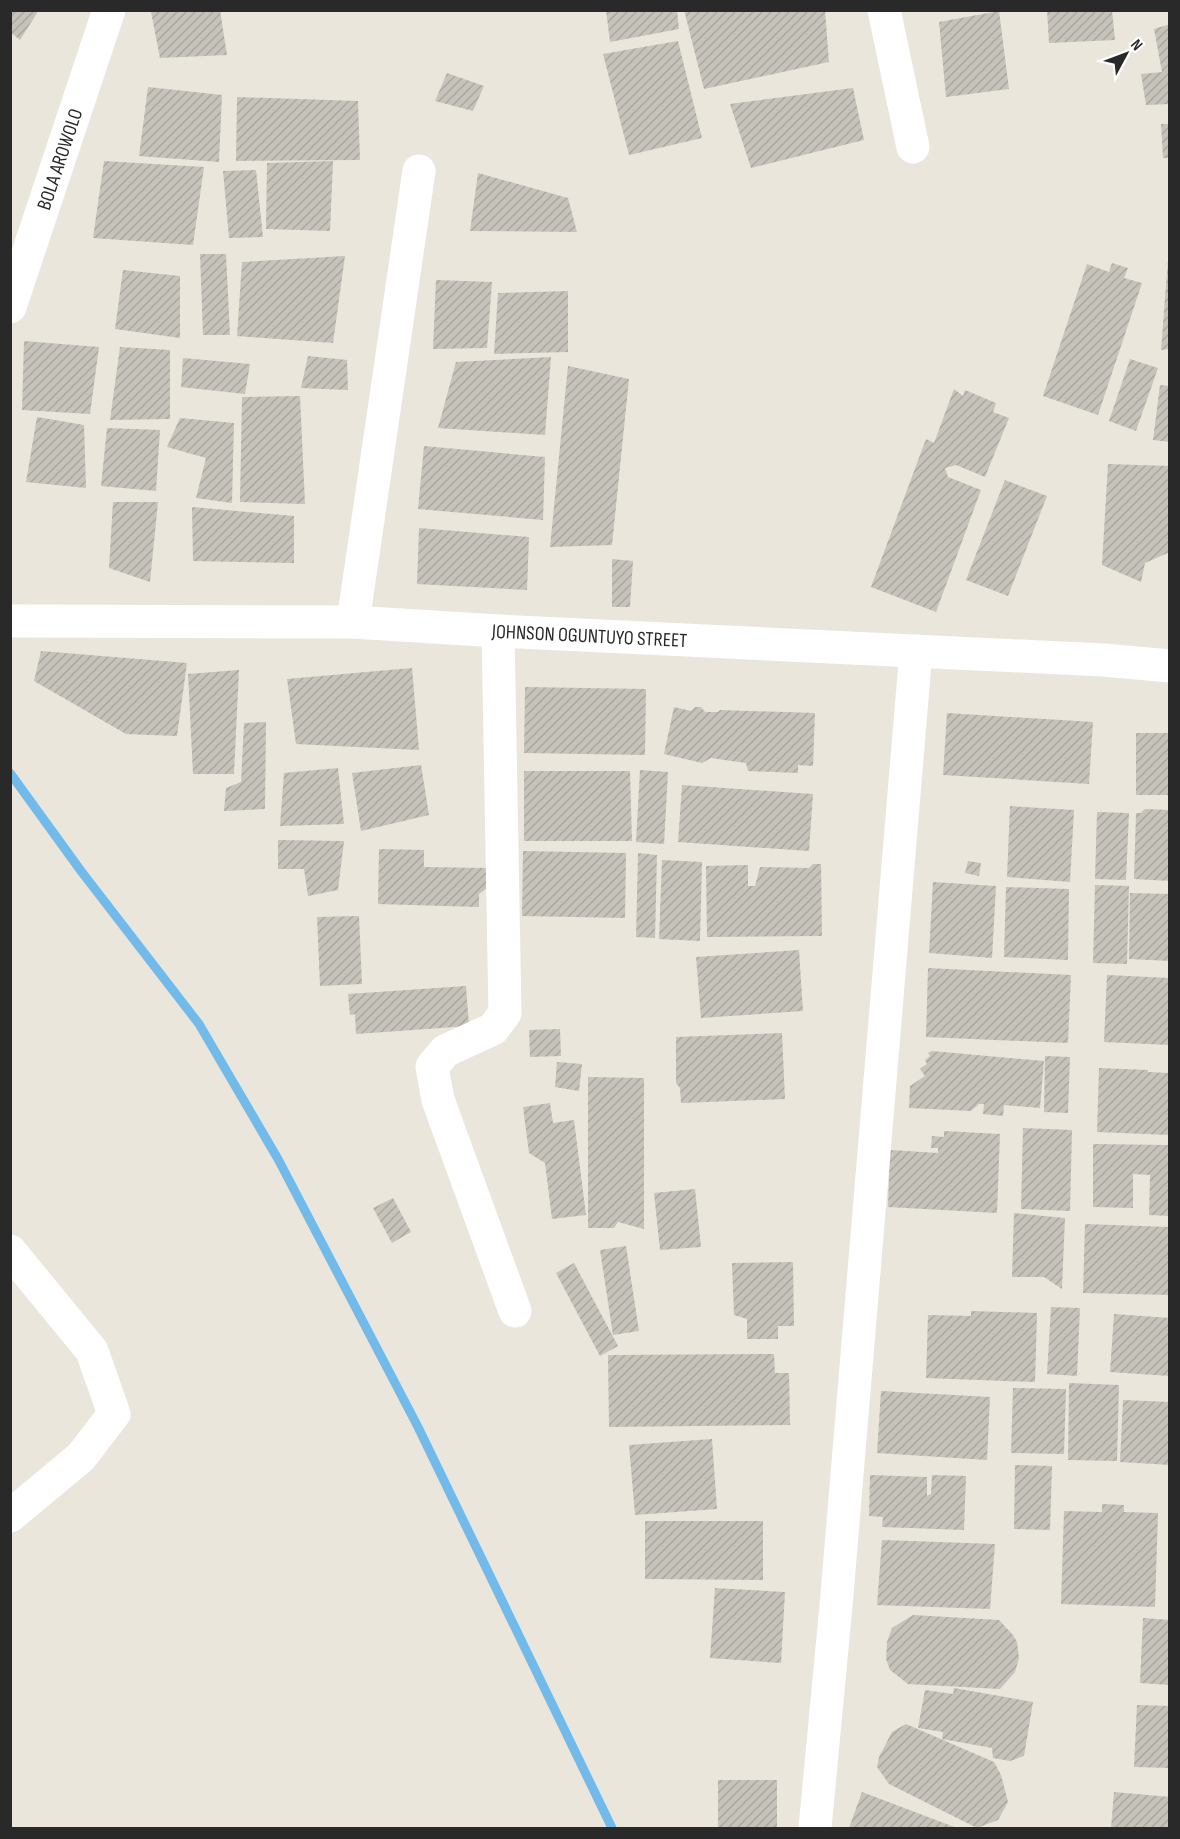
<svg xmlns="http://www.w3.org/2000/svg" width="1180" height="1839" font-family="'Sofia Sans Condensed',sans-serif">
<style>
.lines{fill:none;stroke-linecap:round;stroke-linejoin:round}
.stream{stroke:#71baea;stroke-width:9}
.building{fill:url(#building-hatch)}
.minor{stroke:#fff;stroke-width:33}
.labels{text-anchor:middle;stroke-width:4.5;stroke-linejoin:round;paint-order:stroke}
.street-label{font-size:20px;fill:#292929;stroke:#fff}
</style>
<defs>
<pattern id="building-hatch" width="6" height="6" patternUnits="userSpaceOnUse" patternTransform="scale(1.5)"><rect width="6" height="6" fill="#c6c3bb"/><path d="M-1 1l2-2M0 6l6-6M5 7l2-2" fill="none" stroke="#aaa8a1"/></pattern>
</defs>
<rect width="100%" height="100%" fill="#ebe6db"/>
<g class="lines">
<path class="stream" d="M 10,773 L 81,871 L 199,1024 L 278,1159 L 418,1427 L 612,1828"/>
</g>
<path class="building" d="M 10,10 L 39,10 L 20,40 L 10,32 Z
M 220,10 L 227,55 L 160,58 L 151,12 Z
M 606,10 L 677,10 L 679,29 L 610,42 Z
M 684,10 L 825,10 L 829,62 L 704,89 Z
M 1047,10 L 1112,10 L 1115,40 L 1049,43 Z
M 999,11 L 1009,89 L 946,97 L 939,22 Z
M 1170,24 L 1170,104 L 1146,105 L 1141,74 L 1162,72 L 1154,29 Z
M 678,41 L 702,138 L 629,155 L 603,54 Z
M 447,73 L 484,86 L 473,111 L 435,101 Z
M 148,87 L 222,95 L 219,162 L 139,156 Z
M 853,88 L 864,140 L 751,168 L 730,104 Z
M 237,97 L 358,101 L 360,160 L 236,161 Z
M 1161,124 L 1170,124 L 1170,158 L 1163,158 Z
M 104,161 L 204,167 L 193,245 L 93,238 Z
M 333,161 L 330,231 L 266,229 L 267,163 Z
M 256,170 L 263,237 L 229,238 L 223,171 Z
M 478,173 L 568,198 L 577,232 L 470,231 Z
M 200,254 L 226,254 L 230,335 L 203,335 Z
M 345,256 L 333,343 L 237,336 L 242,262 Z
M 1168,260 L 1170,260 L 1170,349 L 1161,350 Z
M 1112,263 L 1128,268 L 1124,278 L 1142,283 L 1098,415 L 1043,396 L 1087,264 L 1109,272 Z
M 123,270 L 180,276 L 180,338 L 115,329 Z
M 436,280 L 492,282 L 487,348 L 433,349 Z
M 568,291 L 568,352 L 494,354 L 498,293 Z
M 24,341 L 99,347 L 90,414 L 22,410 Z
M 120,347 L 170,350 L 170,419 L 110,420 Z
M 308,356 L 347,360 L 348,390 L 301,388 Z
M 551,357 L 545,435 L 438,428 L 456,362 Z
M 183,358 L 250,364 L 245,394 L 181,387 Z
M 1130,359 L 1158,368 L 1136,431 L 1109,421 Z
M 568,366 L 629,379 L 612,545 L 550,547 Z
M 1160,385 L 1170,386 L 1170,442 L 1153,440 Z
M 954,389 L 963,396 L 965,390 L 996,403 L 993,412 L 1009,418 L 985,477 L 956,465 L 945,468 L 948,477 L 981,490 L 936,612 L 871,587 L 926,439 L 934,443 Z
M 300,396 L 305,504 L 240,502 L 242,397 Z
M 37,417 L 84,425 L 86,488 L 26,482 Z
M 180,418 L 234,423 L 232,503 L 196,498 L 206,458 L 167,447 Z
M 107,428 L 160,430 L 156,491 L 101,486 Z
M 424,446 L 545,457 L 543,520 L 418,509 Z
M 1108,464 L 1170,466 L 1170,552 L 1145,563 L 1141,582 L 1102,565 Z
M 1005,480 L 1047,496 L 1008,596 L 966,580 Z
M 113,502 L 158,502 L 150,582 L 109,568 Z
M 192,507 L 294,516 L 294,563 L 193,561 Z
M 419,528 L 529,537 L 527,590 L 417,584 Z
M 612,559 L 633,561 L 630,607 L 612,607 Z
M 41,651 L 187,663 L 177,736 L 126,734 L 34,681 Z
M 412,668 L 419,750 L 296,744 L 287,679 Z
M 239,670 L 234,774 L 193,774 L 188,674 Z
M 525,687 L 646,689 L 645,755 L 524,753 Z
M 674,707 L 691,711 L 695,707 L 701,707 L 705,712 L 718,712 L 720,710 L 815,713 L 813,766 L 798,765 L 798,773 L 748,771 L 746,763 L 711,758 L 702,763 L 664,754 Z
M 947,713 L 1093,722 L 1089,784 L 943,775 Z
M 266,722 L 265,809 L 224,811 L 226,788 L 241,782 L 244,723 Z
M 1136,733 L 1170,733 L 1170,795 L 1136,795 Z
M 421,765 L 429,815 L 361,831 L 352,773 Z
M 338,768 L 344,824 L 280,826 L 284,773 Z
M 640,770 L 668,772 L 664,844 L 636,842 Z
M 524,771 L 630,771 L 632,841 L 524,841 Z
M 682,785 L 813,794 L 809,851 L 678,842 Z
M 1010,806 L 1074,810 L 1070,882 L 1007,877 Z
M 1145,809 L 1170,810 L 1170,881 L 1134,879 L 1136,813 L 1141,813 Z
M 1097,812 L 1129,813 L 1126,880 L 1095,879 Z
M 278,840 L 344,841 L 338,890 L 308,896 L 304,869 L 278,869 Z
M 379,849 L 424,850 L 424,867 L 486,868 L 486,889 L 479,894 L 479,907 L 378,904 Z
M 523,851 L 626,853 L 625,918 L 522,916 Z
M 638,853 L 657,855 L 655,938 L 636,937 Z
M 662,860 L 702,862 L 700,941 L 659,939 Z
M 968,861 L 981,863 L 979,876 L 965,873 Z
M 813,864 L 821,864 L 822,936 L 707,937 L 706,866 L 748,865 L 748,886 L 755,886 L 760,867 L 809,868 Z
M 933,882 L 996,886 L 992,958 L 929,953 Z
M 1095,885 L 1129,886 L 1127,964 L 1093,963 Z
M 1006,887 L 1069,889 L 1068,960 L 1004,957 Z
M 1130,893 L 1170,894 L 1170,961 L 1129,959 Z
M 359,916 L 362,984 L 320,986 L 317,917 Z
M 799,950 L 803,1011 L 701,1018 L 696,957 Z
M 928,968 L 1071,975 L 1068,1043 L 926,1037 Z
M 1107,975 L 1170,978 L 1170,1045 L 1104,1042 Z
M 466,986 L 469,1026 L 356,1034 L 355,1014 L 350,1015 L 348,994 Z
M 560,1029 L 561,1056 L 530,1057 L 529,1030 Z
M 782,1033 L 785,1099 L 681,1103 L 680,1088 L 676,1083 L 676,1037 Z
M 932,1051 L 1044,1061 L 1040,1108 L 1004,1105 L 1003,1116 L 983,1114 L 984,1104 L 979,1104 L 971,1111 L 909,1108 L 910,1086 L 925,1076 L 920,1069 L 927,1064 L 925,1060 L 930,1056 L 928,1053 Z
M 1045,1056 L 1070,1057 L 1068,1113 L 1044,1112 Z
M 557,1062 L 582,1064 L 579,1091 L 555,1087 Z
M 1099,1068 L 1148,1070 L 1148,1072 L 1170,1073 L 1170,1135 L 1097,1132 Z
M 588,1077 L 644,1078 L 644,1229 L 618,1222 L 614,1228 L 588,1228 Z
M 550,1103 L 553,1123 L 574,1120 L 586,1215 L 552,1219 L 545,1163 L 529,1153 L 523,1107 Z
M 1023,1128 L 1072,1130 L 1070,1211 L 1021,1209 Z
M 944,1131 L 1000,1134 L 997,1213 L 888,1207 L 890,1150 L 938,1153 L 938,1148 L 931,1148 L 932,1136 L 944,1137 Z
M 1093,1144 L 1170,1145 L 1170,1216 L 1149,1215 L 1150,1175 L 1133,1174 L 1133,1208 L 1093,1207 Z
M 695,1189 L 701,1247 L 660,1250 L 654,1193 Z
M 393,1198 L 411,1232 L 392,1243 L 373,1208 Z
M 1014,1213 L 1065,1218 L 1062,1289 L 1044,1277 L 1012,1277 Z
M 1085,1224 L 1170,1227 L 1170,1295 L 1083,1293 Z
M 626,1246 L 639,1331 L 613,1335 L 600,1250 Z
M 793,1262 L 794,1326 L 778,1326 L 778,1339 L 747,1339 L 747,1319 L 734,1315 L 732,1263 Z
M 574,1263 L 618,1346 L 600,1356 L 556,1273 Z
M 1051,1307 L 1080,1308 L 1077,1376 L 1047,1374 Z
M 971,1311 L 1037,1313 L 1035,1382 L 926,1378 L 928,1315 L 971,1316 Z
M 1114,1314 L 1170,1318 L 1170,1376 L 1110,1372 Z
M 774,1354 L 775,1373 L 789,1373 L 790,1425 L 609,1427 L 608,1355 Z
M 1069,1383 L 1119,1385 L 1117,1461 L 1068,1460 Z
M 1013,1388 L 1066,1389 L 1064,1454 L 1011,1453 Z
M 881,1391 L 990,1397 L 987,1460 L 877,1453 Z
M 1123,1400 L 1170,1402 L 1170,1465 L 1120,1462 Z
M 712,1439 L 717,1509 L 635,1515 L 629,1445 Z
M 1015,1465 L 1052,1466 L 1050,1530 L 1014,1529 Z
M 870,1475 L 927,1477 L 927,1496 L 931,1494 L 932,1475 L 966,1476 L 964,1530 L 882,1527 L 883,1517 L 869,1516 Z
M 1102,1504 L 1124,1505 L 1124,1512 L 1158,1513 L 1155,1607 L 1061,1604 L 1064,1511 L 1102,1512 Z
M 645,1521 L 763,1521 L 763,1580 L 645,1579 Z
M 882,1540 L 995,1544 L 990,1609 L 877,1605 Z
M 715,1588 L 785,1592 L 781,1663 L 710,1658 Z
M 913,1615 L 999,1620 L 1013,1635 L 1017,1642 L 1019,1658 L 1015,1672 L 1000,1689 L 908,1684 L 890,1670 L 886,1659 L 887,1642 L 892,1628 Z
M 1143,1618 L 1170,1620 L 1170,1685 L 1140,1683 Z
M 954,1688 L 1033,1702 L 1024,1756 L 1010,1761 L 993,1758 L 992,1748 L 942,1739 L 943,1732 L 918,1728 L 925,1690 L 953,1694 Z
M 1137,1705 L 1170,1706 L 1170,1768 L 1134,1767 Z
M 906,1724 L 994,1762 L 1001,1775 L 1008,1802 L 998,1820 L 977,1828 L 889,1784 L 877,1767 L 879,1757 L 892,1732 Z
M 718,1780 L 777,1780 L 777,1828 L 718,1828 Z
M 862,1792 L 957,1828 L 849,1828 Z
M 1114,1792 L 1170,1797 L 1170,1828 L 1111,1828 Z"/>
<g class="lines">
<g class="minor">
<path d="M 884,10 L 913,147"/>
<path id="s1" d="M 10,307 L 109,10"/>
<path id="s2" d="M 10,621 L 353,622 L 498,631 L 1103,660 L 1170,666"/>
<path d="M 353,622 L 419,171"/>
<path d="M 498,631 L 505,1013 L 493,1029 L 445,1051 L 432,1067 L 438,1100 L 515,1311"/>
<path d="M 10,1251 L 92,1351 L 114,1414 L 81,1457 L 10,1516"/>
<path d="M 815,1828 L 836,1606 L 916,651"/>
</g>
</g>
<g class="labels">
<g class="street-label">
<text dy="7" stroke="none"><textPath href="#s1" startOffset="156">BOLA AROWOLO</textPath></text>
<text dy="7" stroke="none"><textPath href="#s2" startOffset="580">JOHNSON OGUNTUYO STREET</textPath></text>
</g>
</g>
<rect width="1180" height="1839" fill="none" stroke="#292929" stroke-width="24"/>
<g transform="translate(1126 54) rotate(49)" stroke="#ffffff" stroke-width="4.5" paint-order="stroke">
<path d="M0-4.5L10 22L0 15L-10 22Z" fill="#292929"/>
<text y="-9" font-size="16" font-weight="bold" text-anchor="middle" fill="#292929">N</text>
</g>
</svg>
